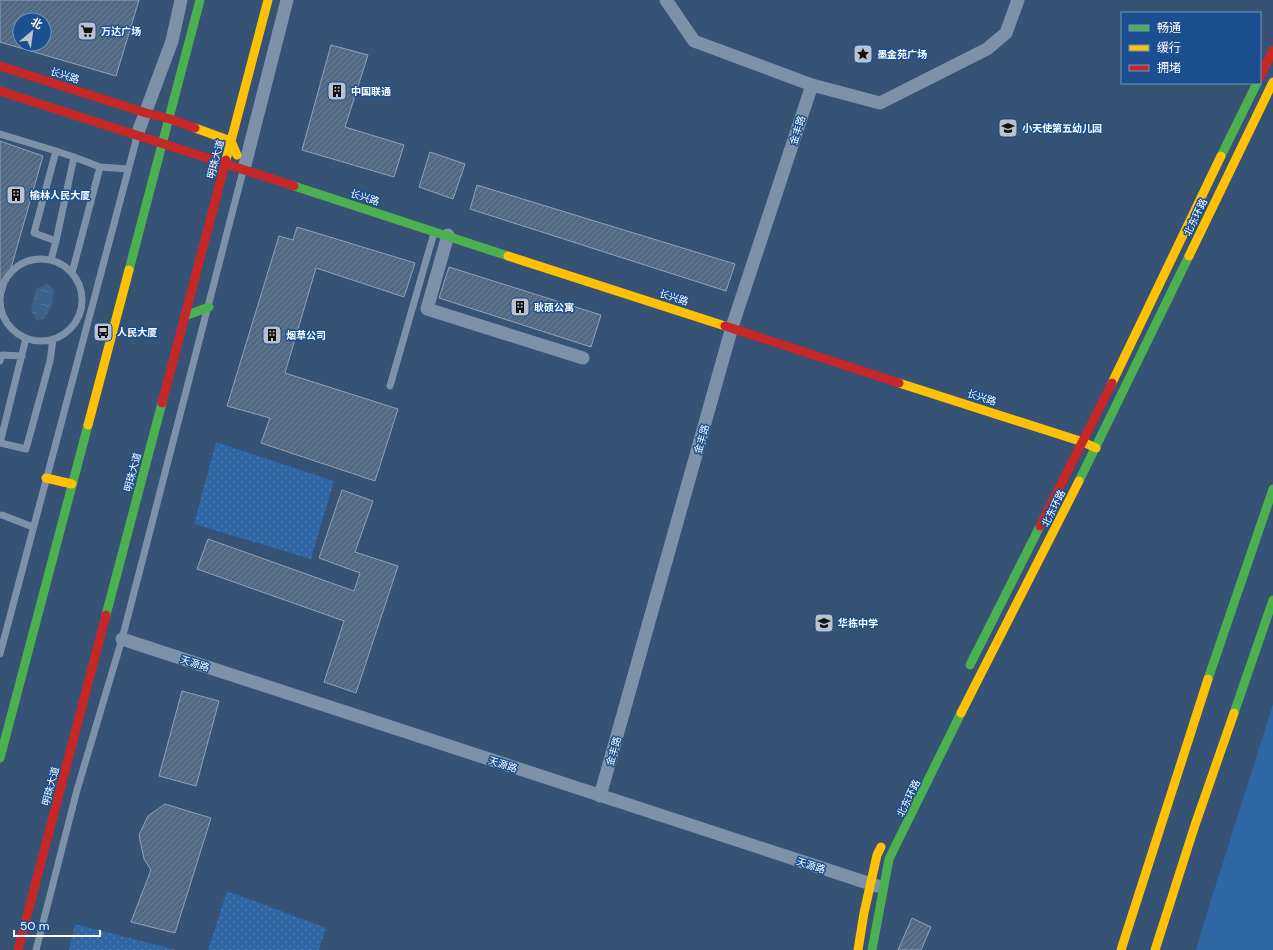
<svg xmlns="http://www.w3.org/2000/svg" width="1273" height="950" font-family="'DM Sans','Noto Sans SC',sans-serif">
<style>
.grass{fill:url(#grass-dots)}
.park{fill:#2f66a5}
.water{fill:url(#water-ripples)}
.building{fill:url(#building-hatch);stroke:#92a2b6;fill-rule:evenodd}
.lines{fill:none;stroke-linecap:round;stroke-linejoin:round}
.lane{stroke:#7d92a8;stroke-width:7}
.street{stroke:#7d92a8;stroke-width:13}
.fast{stroke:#4caf50;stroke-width:9}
.slow{stroke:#ffc107;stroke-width:9}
.jam{stroke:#c62828;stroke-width:9}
.labels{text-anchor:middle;stroke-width:3;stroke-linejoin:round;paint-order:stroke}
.poi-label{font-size:10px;font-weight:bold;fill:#fff;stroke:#1b4f8f;text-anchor:start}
.street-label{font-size:10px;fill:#fff;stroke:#1b4f8f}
</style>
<defs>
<pattern id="grass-dots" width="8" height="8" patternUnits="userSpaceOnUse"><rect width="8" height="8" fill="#2f66a5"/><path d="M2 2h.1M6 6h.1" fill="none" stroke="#4e7db2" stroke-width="1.8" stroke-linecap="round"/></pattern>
<pattern id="water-ripples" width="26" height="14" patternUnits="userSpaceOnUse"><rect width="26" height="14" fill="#3b618d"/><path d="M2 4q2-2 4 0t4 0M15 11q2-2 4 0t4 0" fill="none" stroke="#58799e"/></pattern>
<pattern id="building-hatch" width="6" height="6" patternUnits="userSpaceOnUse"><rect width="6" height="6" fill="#526984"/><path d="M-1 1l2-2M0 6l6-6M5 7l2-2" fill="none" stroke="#6c8096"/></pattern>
</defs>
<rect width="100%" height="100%" fill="#365274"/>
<path class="grass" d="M 216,442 L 334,481 L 311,559 L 194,524 Z
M 227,891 L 326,928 L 319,950 L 208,950 Z
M 75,924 L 176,950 L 69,950 Z"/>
<path class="park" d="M 1273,704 L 1273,950 L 1196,950 L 1206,916 Z"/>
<path class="water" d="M 47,283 L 54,290 L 52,306 L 45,318 L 37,321 L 31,310 L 36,289 Z"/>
<path class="building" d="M 0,0 L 139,0 L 116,76 L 0,42 ZM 20,20 L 44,20 L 44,44 L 20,44 Z
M 331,45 L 368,55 L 345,127 L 404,145 L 394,177 L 302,150 Z
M 0,141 L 43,156 L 3,296 L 0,296 Z
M 430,152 L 465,164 L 453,199 L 419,187 Z
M 477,185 L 735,264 L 726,291 L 470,209 Z
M 297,227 L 415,263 L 404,297 L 316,268 L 285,373 L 398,409 L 375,481 L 261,443 L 270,418 L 227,406 L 279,236 L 293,240 Z
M 449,267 L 601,315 L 591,347 L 439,298 Z
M 342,490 L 373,501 L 355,552 L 398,566 L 356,693 L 324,682 L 344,621 L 197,569 L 208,539 L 354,591 L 360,573 L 319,558 Z
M 182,691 L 219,701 L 196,786 L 159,776 Z
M 165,804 L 211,818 L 175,933 L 131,922 L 151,870 L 144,859 L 139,835 L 148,816 Z
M 912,918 L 931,927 L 921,950 L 898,950 Z"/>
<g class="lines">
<path class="lane" d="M 0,134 L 56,151
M 56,241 L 34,233 L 56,151 L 74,157
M0 300a41 41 0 1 1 82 0a41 41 0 1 1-82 0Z
M 51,260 L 56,241 L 74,157 L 100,167 L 128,169
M 72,273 L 100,167
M 0,361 L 2,355 L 22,356
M 390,386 L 434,233
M 0,443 L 26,449 L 50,361 L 53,339
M 0,443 L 26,338
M 2,515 L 33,527
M 0,654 L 137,137
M 36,950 L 77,790 L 122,639 L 243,171"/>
<path class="street" d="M 666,0 L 694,41 L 812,85 L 880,103 L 987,49 L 1006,33 L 1018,0
M 137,135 L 172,41 L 181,0
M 244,169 L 287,0
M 448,235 L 427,309 L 583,358
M 122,639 L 877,886
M 600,796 L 732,327 L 812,85"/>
<path class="fast" d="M 1221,156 L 1257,83
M 294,186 L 508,256
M 129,270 L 200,0
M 185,316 L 209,307
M 1079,481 L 1189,256
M 106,615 L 162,403
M 970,665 L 1040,526
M 1208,679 L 1273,489
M 1234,713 L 1273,600
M 0,758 L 88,425
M 872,950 L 889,859 L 961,713"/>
<path class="slow" d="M 195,128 L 231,141 L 237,155
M 226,160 L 268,0
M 508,256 L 725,326
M 1189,256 L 1273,82
M 899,383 L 1083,442 L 1096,448
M 1112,383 L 1221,156
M 88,425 L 129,270
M 46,478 L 72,484
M 961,713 L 1079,481
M 858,950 L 864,913 L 877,855 L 881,847
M 1121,950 L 1208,679
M 1155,950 L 1195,825 L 1234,713"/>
<path class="jam" d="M 0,66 L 146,113 L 170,119 L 195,128
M 1260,77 L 1273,50
M 0,91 L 294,186
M 725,326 L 899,383
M 162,403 L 226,160
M 1040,526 L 1112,383
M 18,950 L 106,615"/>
</g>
<defs>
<g id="supermarket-square" transform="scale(1)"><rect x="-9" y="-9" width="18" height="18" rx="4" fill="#b9c2ce" stroke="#1b4f8f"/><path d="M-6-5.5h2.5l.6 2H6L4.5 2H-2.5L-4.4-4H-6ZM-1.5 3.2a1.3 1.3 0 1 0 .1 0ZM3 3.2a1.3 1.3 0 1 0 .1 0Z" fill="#111"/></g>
<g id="sight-square" transform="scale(1)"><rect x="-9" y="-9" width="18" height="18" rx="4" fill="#b9c2ce" stroke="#1b4f8f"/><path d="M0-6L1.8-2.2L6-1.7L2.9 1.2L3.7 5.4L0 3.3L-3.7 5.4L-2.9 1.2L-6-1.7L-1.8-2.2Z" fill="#111"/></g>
<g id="building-square" transform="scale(1)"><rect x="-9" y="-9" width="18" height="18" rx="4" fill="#b9c2ce" stroke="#1b4f8f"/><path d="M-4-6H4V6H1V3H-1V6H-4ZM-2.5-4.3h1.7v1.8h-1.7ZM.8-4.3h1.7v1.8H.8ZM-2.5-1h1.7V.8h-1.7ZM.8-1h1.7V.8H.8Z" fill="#111"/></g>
<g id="school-square" transform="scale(1)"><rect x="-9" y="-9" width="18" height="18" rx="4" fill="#b9c2ce" stroke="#1b4f8f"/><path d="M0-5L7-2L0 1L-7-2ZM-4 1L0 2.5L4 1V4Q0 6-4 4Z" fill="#111"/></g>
<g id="bus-square" transform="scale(1)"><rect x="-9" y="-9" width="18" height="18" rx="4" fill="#b9c2ce" stroke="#1b4f8f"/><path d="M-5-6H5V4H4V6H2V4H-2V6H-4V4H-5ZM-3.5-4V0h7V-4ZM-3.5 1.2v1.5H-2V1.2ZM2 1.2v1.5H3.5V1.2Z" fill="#111"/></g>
</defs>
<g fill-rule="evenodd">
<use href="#supermarket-square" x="87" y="31"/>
<use href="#sight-square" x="863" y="54"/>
<use href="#building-square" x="337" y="91"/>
<use href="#school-square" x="1008" y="128"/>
<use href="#building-square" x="16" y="195"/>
<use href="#building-square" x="520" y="307"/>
<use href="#bus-square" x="103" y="332"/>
<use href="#building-square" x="272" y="335"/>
<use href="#school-square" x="824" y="623"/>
</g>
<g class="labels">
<g class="poi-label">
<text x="101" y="35">万达广场</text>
<text x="877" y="58">墨金苑广场</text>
<text x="351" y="95">中国联通</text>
<text x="1022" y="132">小天使第五幼儿园</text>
<text x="30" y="199">榆林人民大厦</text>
<text x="534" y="311">耿硕公寓</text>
<text x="117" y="336">人民大厦</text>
<text x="286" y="339">烟草公司</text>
<text x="838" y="627">华栋中学</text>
</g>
<g class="street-label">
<text transform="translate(65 75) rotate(18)" y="4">长兴路</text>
<text transform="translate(797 130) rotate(-72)" y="4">金丰路</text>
<text transform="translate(215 159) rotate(-75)" y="4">明珠大道</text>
<text transform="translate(365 197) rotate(18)" y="4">长兴路</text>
<text transform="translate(1195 217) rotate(-64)" y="4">北东环路</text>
<text transform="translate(674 297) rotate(18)" y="4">长兴路</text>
<text transform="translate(982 397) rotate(18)" y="4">长兴路</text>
<text transform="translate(701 439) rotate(-74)" y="4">金丰路</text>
<text transform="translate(132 472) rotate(-75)" y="4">明珠大道</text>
<text transform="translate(1053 508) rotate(-63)" y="4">北东环路</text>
<text transform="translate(195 663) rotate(18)" y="4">天源路</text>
<text transform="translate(613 751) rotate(-74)" y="4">金丰路</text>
<text transform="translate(503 764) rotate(18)" y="4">天源路</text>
<text transform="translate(50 786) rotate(-75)" y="4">明珠大道</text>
<text transform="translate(908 798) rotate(-64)" y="4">北东环路</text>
<text transform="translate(811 865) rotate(18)" y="4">天源路</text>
</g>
</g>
<rect x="1121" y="12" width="140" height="72" fill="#1b4f8f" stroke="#7695bc"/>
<rect x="1129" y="25" width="20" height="6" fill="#4caf50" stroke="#7695bc"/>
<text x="1157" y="32" font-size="12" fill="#ffffff">畅通</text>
<rect x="1129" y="45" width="20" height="6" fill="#ffc107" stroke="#7695bc"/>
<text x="1157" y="52" font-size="12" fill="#ffffff">缓行</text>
<rect x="1129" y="65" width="20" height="6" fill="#c62828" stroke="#7695bc"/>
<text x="1157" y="72" font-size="12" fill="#ffffff">拥堵</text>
<g transform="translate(32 32) rotate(29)"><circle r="19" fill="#1b4f8f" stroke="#7695bc"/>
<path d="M0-3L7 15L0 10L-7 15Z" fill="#b9c2ce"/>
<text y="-6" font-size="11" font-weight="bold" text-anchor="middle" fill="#ffffff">北</text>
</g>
<path d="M14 930v6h86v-6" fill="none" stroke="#ffffff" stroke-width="2"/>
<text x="20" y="930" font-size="12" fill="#ffffff" stroke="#1b4f8f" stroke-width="3" paint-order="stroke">50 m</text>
</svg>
